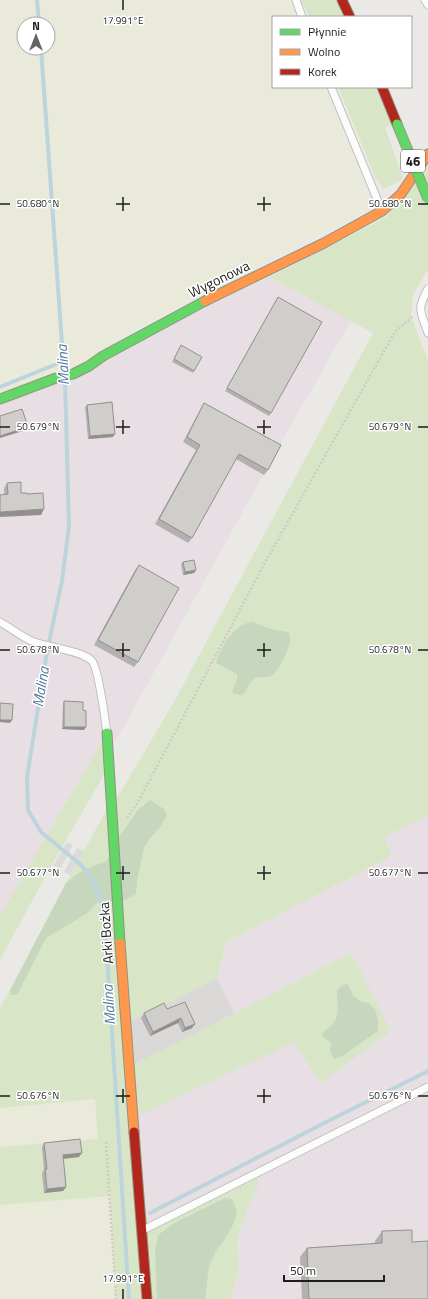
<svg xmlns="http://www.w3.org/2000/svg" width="428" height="1299" font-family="'Titillium Web',sans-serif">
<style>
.residential{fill:#dad9d7}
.industrial{fill:#e8dfe4}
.farmland{fill:#eaeada;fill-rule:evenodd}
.grass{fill:#d8e6c7}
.forest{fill:#c7d7bd}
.pier{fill:#dcdbda}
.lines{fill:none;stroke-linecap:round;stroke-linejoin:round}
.stream{stroke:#bcd5dc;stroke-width:4}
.lane-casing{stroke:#c2c1c0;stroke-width:9}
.fast-casing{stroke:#929380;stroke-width:11}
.slow-casing{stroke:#929380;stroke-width:11}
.jam-casing{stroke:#929380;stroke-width:11}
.path{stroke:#d4c8c6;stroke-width:2.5;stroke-dasharray:2 2;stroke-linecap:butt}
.lane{stroke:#fcfcfb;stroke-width:7}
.fast{stroke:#63d668;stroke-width:9}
.slow{stroke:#ff974d;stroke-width:9}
.jam{stroke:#b3261e;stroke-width:9}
.fast-bridge-casing{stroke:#9f9685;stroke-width:11;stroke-linecap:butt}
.fast-bridge{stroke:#63d668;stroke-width:9}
.wall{fill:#b3b1af}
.shaded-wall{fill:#92908e}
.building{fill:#d0cecb;stroke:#92908e}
.ticks{fill:none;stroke:#1d1d1d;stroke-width:1.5}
.labels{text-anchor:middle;stroke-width:3;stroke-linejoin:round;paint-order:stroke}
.shield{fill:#fff;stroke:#616161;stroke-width:1}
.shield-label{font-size:13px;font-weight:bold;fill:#1d1d1d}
.street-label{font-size:14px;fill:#1d1d1d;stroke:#fff}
.water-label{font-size:15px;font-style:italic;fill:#50779d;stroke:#fff}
.ticks-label{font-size:10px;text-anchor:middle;fill:#1d1d1d;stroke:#fff;stroke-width:3;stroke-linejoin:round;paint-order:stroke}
</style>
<rect width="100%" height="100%" fill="#ebe9e6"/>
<path class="residential" d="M 217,978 L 235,1014 L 135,1064 L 131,1021 Z"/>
<path class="industrial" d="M 269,277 L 351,321 L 277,450 L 116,741 L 107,733 L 0,915 L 0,405 Z
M 428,816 L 428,1299 L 230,1299 L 239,1270 L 237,1240 L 248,1207 L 259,1184 L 143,1230 L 133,1118 L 294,1041 L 321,1083 L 351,953 L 235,1014 L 217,978 L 226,942 L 392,856 L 384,837 Z"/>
<path class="farmland" d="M 0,0 L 296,0 L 302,17 L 273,17 L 273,87 L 331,87 L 332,90 L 327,92 L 372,207 L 100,347 L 105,362 L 0,405 ZM 24,24 L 48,24 L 48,48 L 24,48 Z
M 96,1099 L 98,1139 L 0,1147 L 0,1108 Z
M 110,1196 L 116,1299 L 0,1299 L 0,1205 Z"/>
<path class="grass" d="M 296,0 L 342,0 L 350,17 L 309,17 L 304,5 L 298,5 Z
M 338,87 L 382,87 L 397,124 L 385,127 L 403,179 L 384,189 L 376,179 Z
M 428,166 L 428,269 L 413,295 L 411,316 L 428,361 L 428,816 L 384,837 L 392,856 L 226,942 L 217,978 L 125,1024 L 130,1067 L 351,953 L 391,1031 L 321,1083 L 294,1042 L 134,1118 L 143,1229 L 255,1173 L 259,1184 L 248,1207 L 237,1240 L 239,1270 L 230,1299 L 116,1299 L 110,1196 L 0,1205 L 0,1147 L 98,1139 L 95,1099 L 0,1108 L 0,1008 L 66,883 L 107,809 L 119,795 L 175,700 L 373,333 L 269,277 L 386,217 Z
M 104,738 L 105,773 L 50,868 L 0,960 L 0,915 Z"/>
<path class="forest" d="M 252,622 L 271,629 L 288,632 C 289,633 290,636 290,638 C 291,646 279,672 271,676 C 265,679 258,675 253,680 C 248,684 247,691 242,695 L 235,694 L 232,692 L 237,680 L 237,674 L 216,663 C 221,647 233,624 252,622 Z
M 150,800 L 164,809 L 167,816 L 160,827 L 152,836 L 144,847 L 137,882 L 136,894 L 121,902 L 100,900 L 86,914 L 46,938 L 17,995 L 11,995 L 10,991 L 66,883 C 77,873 90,866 106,862 L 119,837 L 138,810 Z
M 347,984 L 351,990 L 353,996 L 362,1002 L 369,1003 L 375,1010 L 378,1020 L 378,1031 L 341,1057 L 334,1059 L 330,1052 L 331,1043 L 322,1036 L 324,1031 C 342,1021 337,1007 337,990 L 343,985 Z
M 225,1198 L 232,1199 L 237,1211 L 234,1223 L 223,1242 L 217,1249 L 209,1266 L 205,1299 L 157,1299 L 155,1252 L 158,1235 L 174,1223 Z"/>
<path class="pier" d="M 67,842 L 73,845 L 60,869 L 53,866 Z
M 77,848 L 84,851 L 70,875 L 64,872 Z"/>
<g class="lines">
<path class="stream" d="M 37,0 L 39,24
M 41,48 L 64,372
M 65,380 L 69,526 L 62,581 L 47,652 L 27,777 L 28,810 L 41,832 L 80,864 L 91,877 L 99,893 L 102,906 L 107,954 L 129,1299
M 0,387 L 64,361
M 150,1213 L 334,1118 L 428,1071"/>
<g class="lane-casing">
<path id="lane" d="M 296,0 L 302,17
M 425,0 L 428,5
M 331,87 L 382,211
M 428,289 C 416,310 421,312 428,333
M 0,622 C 11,628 23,638 34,642 C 48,647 83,651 92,661 C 99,669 105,720 107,733
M 143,1230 L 428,1087"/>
</g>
<g class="fast-casing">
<path id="fast" d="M 0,399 L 56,378 L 73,374 L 89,366 L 103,356 L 205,301
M 107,733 L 120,943"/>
</g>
<g class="slow-casing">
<path id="slow" d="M 205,301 L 324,243 L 382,211 L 401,194 L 428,154
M 120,943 L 134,1132"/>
</g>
<g class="jam-casing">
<path id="jam" d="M 342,0 L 350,17
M 382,87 L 397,124
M 134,1132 L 147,1299"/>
</g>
<path class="path" d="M 127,818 L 137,804 L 262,568 L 366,383 L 395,332 L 413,316
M 106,1142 L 116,1299"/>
<use href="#lane" class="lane"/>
<use href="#fast" class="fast"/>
<use href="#slow" class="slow"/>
<use href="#jam" class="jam"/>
<g class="fast-bridge-casing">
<path id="fast-bridge" d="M 397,124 L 428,199"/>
</g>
<use href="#fast-bridge" class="fast-bridge"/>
</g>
<path class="wall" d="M 278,297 L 271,413 L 269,416 L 225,391 Z
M 181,345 L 194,371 L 193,373 L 172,362 Z
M 204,403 L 268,470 L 264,475 L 236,459 L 192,538 L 188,543 L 155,524 L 196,450 L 183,442 L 201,408 Z
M 87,405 L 113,437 L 88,439 L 85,407 Z
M 7,483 L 21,493 L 27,494 L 41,515 L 4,494 L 4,488 Z
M 183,562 L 196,570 L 194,573 L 183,575 L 181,564 Z
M 139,565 L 138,662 L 134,667 L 94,645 L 135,570 Z
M 64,701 L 83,710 L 84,730 L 62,729 L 63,703 Z
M 185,1002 L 192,1028 L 182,1032 L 178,1023 L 150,1036 L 141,1018 L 144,1013 L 167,1009 Z
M 44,1143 L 79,1157 L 63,1159 L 66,1187 L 63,1191 L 44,1193 L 42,1173 L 44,1170 L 42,1147 Z
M 382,1231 L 412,1242 L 428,1299 L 302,1299 L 300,1257 L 307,1248 L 375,1244 L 375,1241 Z"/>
<path class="shaded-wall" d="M 28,427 L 26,430 L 0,438 L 0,436 Z
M 115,434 L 113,437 L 88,439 L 90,436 Z
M 44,509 L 41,515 L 0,517 L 0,512 Z
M 196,570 L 194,573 L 183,575 L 185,572 Z
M 0,720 L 12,720 L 10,723 L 0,722 Z
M 64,727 L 86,727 L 84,730 L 62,729 Z
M 181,1018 L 178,1023 L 150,1036 L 153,1032 Z
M 195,1024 L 192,1028 L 182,1032 L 185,1028 Z
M 82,1153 L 79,1157 L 60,1159 L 63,1155 Z
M 66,1187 L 63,1191 L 44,1193 L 47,1189 Z"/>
<path class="building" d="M 278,297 L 322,322 L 271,413 L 227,388 Z
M 181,345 L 202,357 L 194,371 L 174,359 Z
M 112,402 L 115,434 L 90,436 L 87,405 Z
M 204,403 L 281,445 L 268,470 L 239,454 L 192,538 L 159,519 L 200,445 L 187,437 Z
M 22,409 L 28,427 L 0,436 L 0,416 Z
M 21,482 L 21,493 L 27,493 L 27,494 L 43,493 L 44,509 L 0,512 L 0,495 L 8,494 L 7,483 Z
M 194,560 L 196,570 L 185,572 L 183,562 Z
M 139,565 L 179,588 L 138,662 L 98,640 Z
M 64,701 L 83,702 L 83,710 L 86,711 L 86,727 L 64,727 Z
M 0,703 L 13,704 L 12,720 L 0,720 Z
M 185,1002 L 195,1024 L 185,1028 L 181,1018 L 153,1032 L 144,1013 L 164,1003 L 167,1009 Z
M 80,1139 L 82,1153 L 63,1155 L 66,1187 L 47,1189 L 45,1169 L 47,1169 L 44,1143 Z
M 412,1230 L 412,1242 L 428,1241 L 428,1299 L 309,1299 L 307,1248 L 382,1243 L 382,1231 Z"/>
<path class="ticks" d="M 123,0 L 123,10M 123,197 L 123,211M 264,197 L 264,211M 0,204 L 10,204M 116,204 L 130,204M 257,204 L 271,204M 418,204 L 428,204M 123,420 L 123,434M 264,420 L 264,434M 0,427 L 10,427M 116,427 L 130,427M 257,427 L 271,427M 418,427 L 428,427M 123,643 L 123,657M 264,643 L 264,657M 0,650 L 10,650M 116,650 L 130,650M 257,650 L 271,650M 418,650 L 428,650M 123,866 L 123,880M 264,866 L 264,880M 0,873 L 10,873M 116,873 L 130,873M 257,873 L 271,873M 418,873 L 428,873M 123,1089 L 123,1103M 264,1089 L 264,1103M 0,1096 L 10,1096M 116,1096 L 130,1096M 257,1096 L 271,1096M 418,1096 L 428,1096M 123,1289 L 123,1299"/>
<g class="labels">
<rect class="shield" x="401" y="150" width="24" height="22" rx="3"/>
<g class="shield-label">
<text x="413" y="166">46</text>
</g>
<g class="street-label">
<text transform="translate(219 279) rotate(-26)" y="5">Wygonowa</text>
<text transform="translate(106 933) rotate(-94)" y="5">Arki Bożka</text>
</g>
<g class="water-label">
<text transform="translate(63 365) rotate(-93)" y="5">Malina</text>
<text transform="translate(41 687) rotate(-81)" y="5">Malina</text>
<text transform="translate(109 1005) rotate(-94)" y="5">Malina</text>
</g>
</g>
<g class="ticks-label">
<text x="123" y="24">17.991°E</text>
<text x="38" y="207">50.680°N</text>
<text x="390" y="207">50.680°N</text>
<text x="38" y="430">50.679°N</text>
<text x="390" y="430">50.679°N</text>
<text x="38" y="653">50.678°N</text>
<text x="390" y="653">50.678°N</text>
<text x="38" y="876">50.677°N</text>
<text x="390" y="876">50.677°N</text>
<text x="38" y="1099">50.676°N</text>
<text x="390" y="1099">50.676°N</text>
<text x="123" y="1282">17.991°E</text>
</g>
<rect x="272" y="16" width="140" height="72" fill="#ffffff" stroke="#a5a5a5"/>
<rect x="280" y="29" width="20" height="6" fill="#63d668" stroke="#a5a5a5"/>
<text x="308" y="36" font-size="12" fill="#1d1d1d">Płynnie</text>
<rect x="280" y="49" width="20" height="6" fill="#ff974d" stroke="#a5a5a5"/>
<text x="308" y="56" font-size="12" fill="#1d1d1d">Wolno</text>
<rect x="280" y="69" width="20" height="6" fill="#b3261e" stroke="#a5a5a5"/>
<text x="308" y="76" font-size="12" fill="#1d1d1d">Korek</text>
<g transform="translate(36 36)"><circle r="19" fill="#ffffff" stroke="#a5a5a5"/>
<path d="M0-3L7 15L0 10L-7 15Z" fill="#656463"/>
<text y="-6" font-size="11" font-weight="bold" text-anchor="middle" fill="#1d1d1d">N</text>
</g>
<path d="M284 1275v6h100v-6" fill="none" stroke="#1d1d1d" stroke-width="2"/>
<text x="290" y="1275" font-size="12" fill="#1d1d1d" stroke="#ffffff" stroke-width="3" paint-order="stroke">50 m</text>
</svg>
